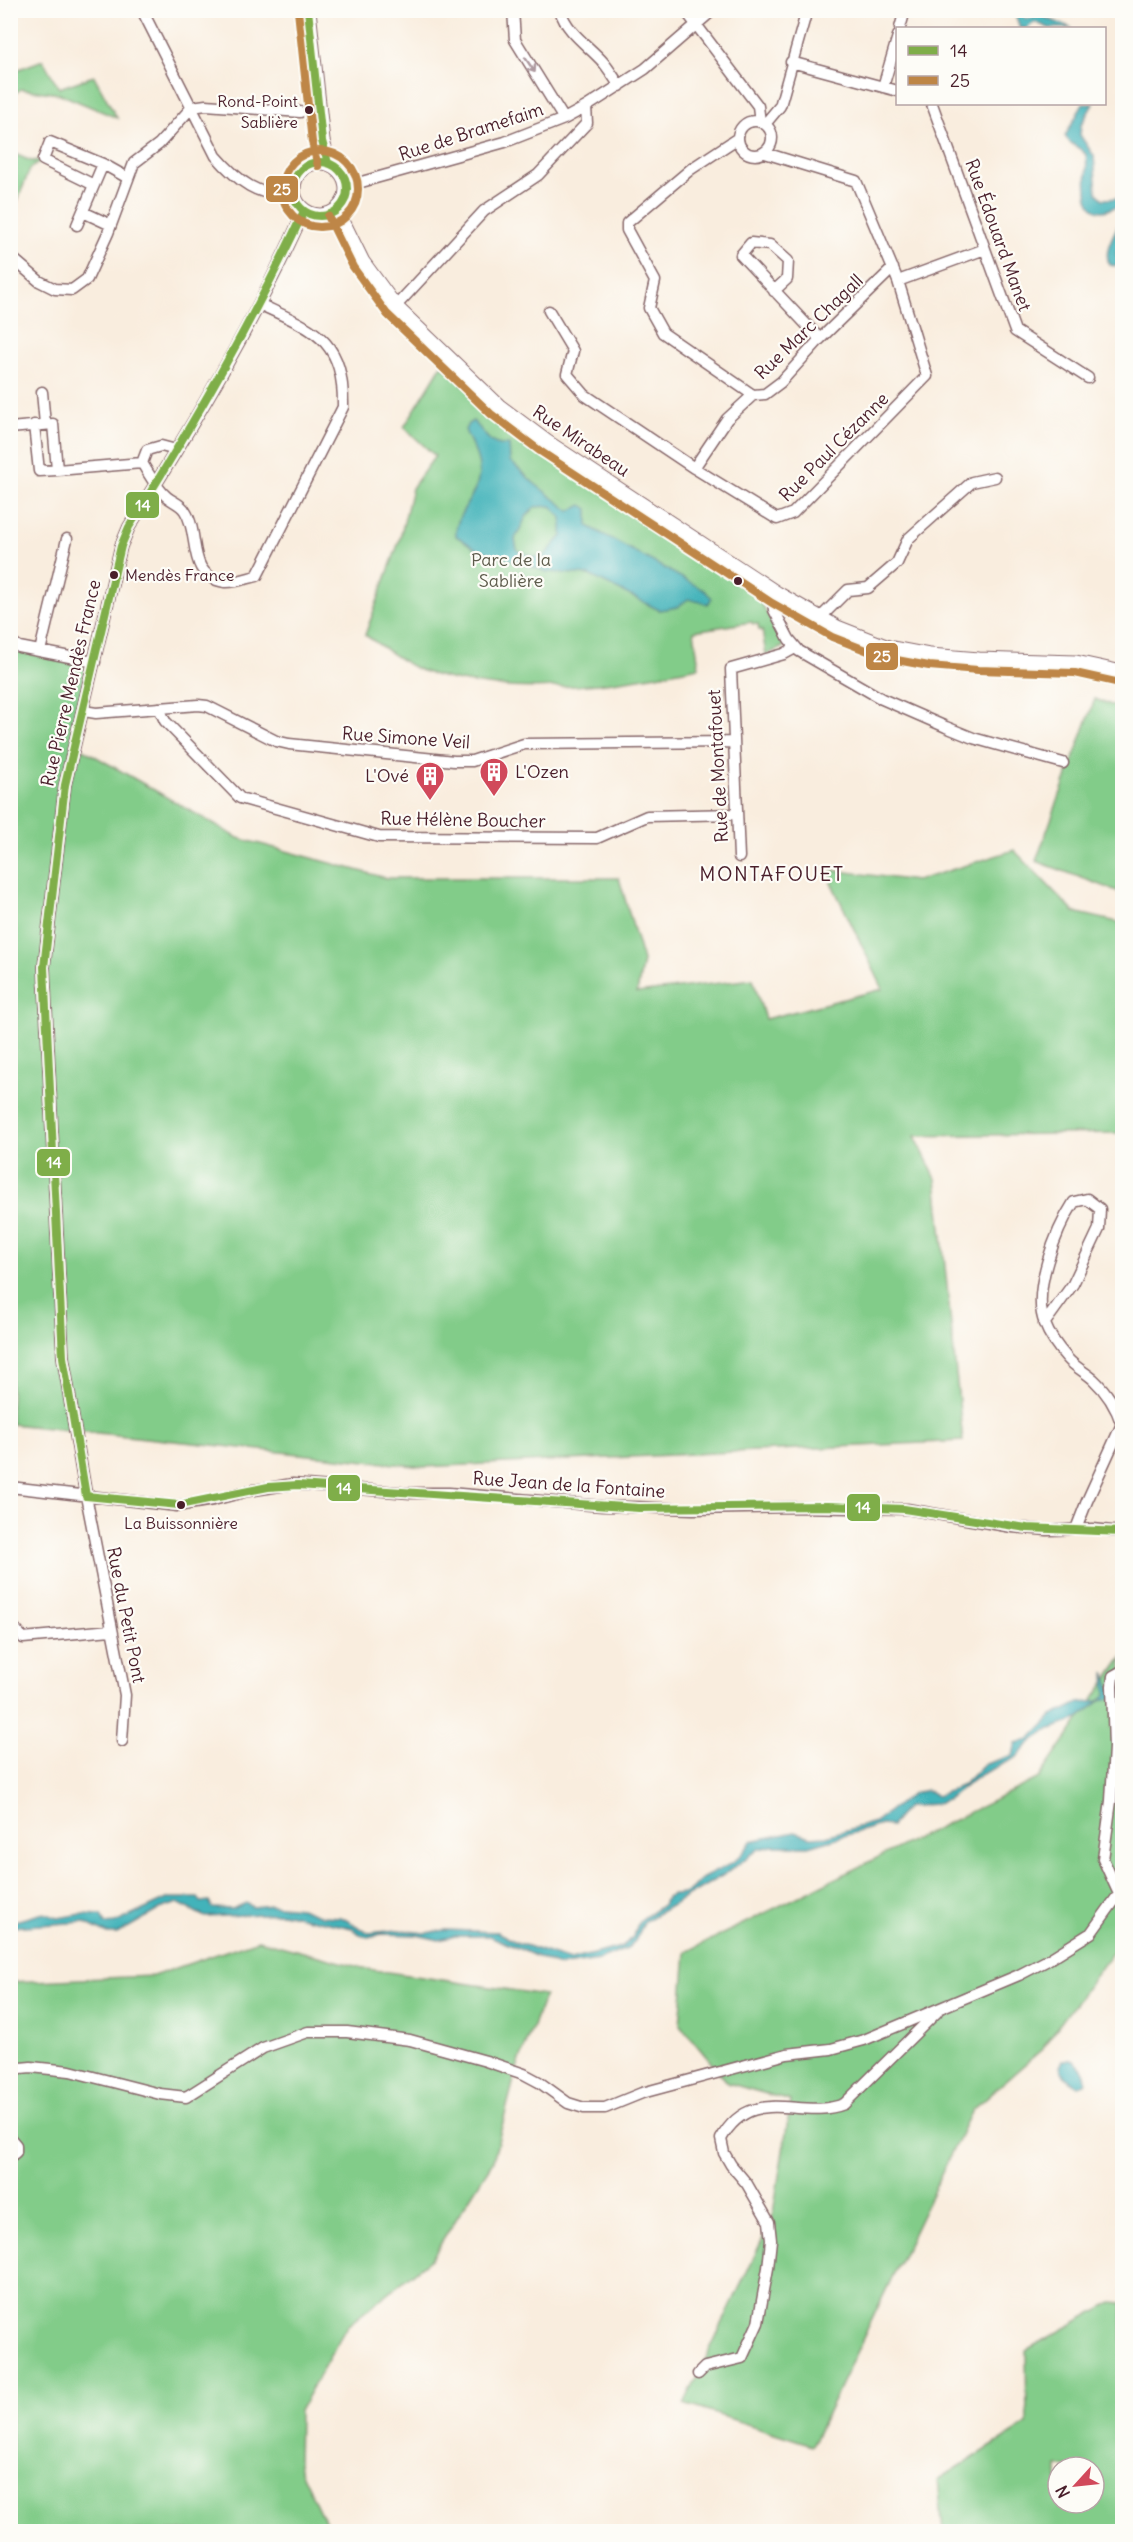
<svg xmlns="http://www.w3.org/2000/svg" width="1133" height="2542" font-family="Delius,sans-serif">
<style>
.green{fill:#82cc89;stroke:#66765a;stroke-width:1.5;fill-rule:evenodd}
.water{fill:#42b3ba;stroke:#466972;stroke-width:1.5;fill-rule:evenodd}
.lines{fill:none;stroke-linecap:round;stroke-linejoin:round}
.minor-casing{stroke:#87676a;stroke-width:13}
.tertiary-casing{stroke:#87676a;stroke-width:14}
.primary-casing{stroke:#87676a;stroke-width:17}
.minor{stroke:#fff;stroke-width:10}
.tertiary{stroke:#fff;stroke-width:12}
.primary{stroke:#fff;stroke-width:15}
.bus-1-casing{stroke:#fdfcf7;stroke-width:12}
.bus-2-casing{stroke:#fdfcf7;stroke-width:12}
.bus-1{stroke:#7fae49;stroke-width:8}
.bus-2{stroke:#be8646;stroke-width:8}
.oneway{stroke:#ae9aa0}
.bus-dot{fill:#4a1f2b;stroke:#fdfcf7;stroke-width:2}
.labels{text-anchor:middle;stroke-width:4.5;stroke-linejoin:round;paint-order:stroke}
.bus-label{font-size:16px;fill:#4a1f2b;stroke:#fdfcf7;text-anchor:end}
.street-label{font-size:18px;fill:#4a1f2b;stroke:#fdfcf7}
.park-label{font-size:18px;fill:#5e5c4c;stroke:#fdfcf7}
.poi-label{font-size:18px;fill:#4a1f2b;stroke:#fdfcf7;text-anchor:start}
.neighbourhood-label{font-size:20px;letter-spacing:1.5px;fill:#4a1f2b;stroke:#fdfcf7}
.line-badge{stroke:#fdfcf7;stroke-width:2}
.badge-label{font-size:16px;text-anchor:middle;font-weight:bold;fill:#fff}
</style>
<rect width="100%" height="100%" fill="#fdfcf7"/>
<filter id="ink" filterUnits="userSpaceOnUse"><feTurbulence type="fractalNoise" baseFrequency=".0167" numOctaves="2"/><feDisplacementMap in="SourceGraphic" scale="12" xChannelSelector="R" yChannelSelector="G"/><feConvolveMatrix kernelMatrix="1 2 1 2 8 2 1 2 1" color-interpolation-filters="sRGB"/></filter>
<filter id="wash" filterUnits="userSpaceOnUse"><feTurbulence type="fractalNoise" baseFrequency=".008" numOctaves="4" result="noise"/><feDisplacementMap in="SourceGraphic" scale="24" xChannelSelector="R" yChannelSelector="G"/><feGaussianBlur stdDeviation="1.35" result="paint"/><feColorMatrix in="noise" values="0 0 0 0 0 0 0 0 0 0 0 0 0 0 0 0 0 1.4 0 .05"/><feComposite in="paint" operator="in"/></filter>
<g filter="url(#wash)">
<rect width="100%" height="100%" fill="#f9edde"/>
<path class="green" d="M 43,60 L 59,88 L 94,76 L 117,118 L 60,94 L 21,89 L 11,96 L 11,72 Z
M 10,152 L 31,161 L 43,160 L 30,169 L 17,202 L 11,169 Z
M 442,365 L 501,419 L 529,441 L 584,479 L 752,587 L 783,642 L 783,647 L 766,655 L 762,630 L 759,630 L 758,624 L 753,624 L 752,622 L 694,631 L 699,667 C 624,682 548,695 472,683 C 453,680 433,676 415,668 C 398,659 382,646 365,635 L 400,539 L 412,488 L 435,456 L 404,427 Z
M 11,649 L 85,666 L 79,747 L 238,838 L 386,878 L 619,878 L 643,961 L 637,993 L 753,979 L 765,1019 L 883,989 L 831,882 L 832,870 L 916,881 L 1014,850 L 1074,912 L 1122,923 L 1122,1133 L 915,1136 L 936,1179 L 963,1441 L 424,1467 L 11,1424 Z
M 1095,699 L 1122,709 L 1122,893 L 1036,861 Z
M 1122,1658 L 1122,1928 L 1118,1945 L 1040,2051 L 972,2110 L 812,2445 L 684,2404 L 772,2219 L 791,2101 L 728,2083 L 680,2025 L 686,1952 L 1039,1778 Z
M 258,1940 L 367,1969 L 545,1995 L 517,2068 L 493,2161 L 431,2259 L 347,2326 L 299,2411 L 298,2466 L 329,2531 L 11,2531 L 10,1982 L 153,1976 Z
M 1112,2302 L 1122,2303 L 1122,2531 L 943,2531 L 938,2480 L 1027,2424 L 1026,2350 ZM 1058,2467 L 1094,2467 L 1094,2503 L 1058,2503 Z"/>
<path class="water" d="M 1014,11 L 1020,11 L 1026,19 L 1041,16 L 1072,28 L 1049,28 L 1035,22 L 1027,28 L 1020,28 Z
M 1083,104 L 1093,104 L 1081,125 L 1080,135 L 1094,156 L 1097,193 L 1103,199 L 1122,198 L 1122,206 C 1115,206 1110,210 1103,211 C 1079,212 1089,169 1086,155 C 1080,146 1070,146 1065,136 Z
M 1122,217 L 1122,238 L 1116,254 L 1122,258 L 1122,267 L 1110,265 C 1101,251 1117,230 1122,217 Z
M 473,421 C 487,434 488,447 509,445 L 510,461 L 535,484 L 570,511 L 582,505 L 588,509 L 588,526 L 704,590 L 712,598 L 708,604 L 688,599 L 678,607 L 659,610 L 589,575 L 548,572 L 477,549 L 456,536 C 454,514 477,497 479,475 C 481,459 471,445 465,430 L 468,424 ZM 551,506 L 562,518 L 562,536 L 544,556 L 533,557 L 517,550 L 515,539 L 526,517 L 535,507 Z
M 1105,1673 L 1114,1695 L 1122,1689 L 1122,1696 L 1100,1701 L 1078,1719 L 1046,1731 L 1028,1745 L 1016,1758 L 980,1775 L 947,1800 L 934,1804 L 907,1807 L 891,1826 L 881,1825 L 809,1846 L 772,1846 L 759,1849 L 725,1874 L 645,1921 L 635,1941 L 626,1949 L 599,1960 L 558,1966 L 490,1936 L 455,1936 L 439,1940 L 417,1935 L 382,1934 L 368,1937 L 360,1935 L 352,1928 L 282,1913 L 205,1917 L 178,1903 L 160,1909 L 117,1934 L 108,1934 L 83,1922 L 11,1927 L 11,1922 L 44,1913 L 58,1918 L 82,1914 L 101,1915 L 105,1924 L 115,1923 L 169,1898 L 198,1898 L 201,1902 L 209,1901 L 213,1908 L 232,1909 L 246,1903 L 253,1907 L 271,1905 L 300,1908 L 322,1916 L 341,1917 L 369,1933 L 398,1930 L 426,1933 L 445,1930 L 497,1932 L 518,1943 L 570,1960 L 621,1947 L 634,1937 L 637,1926 L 643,1918 L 663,1905 L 666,1898 C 674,1893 675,1896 683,1894 C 693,1891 697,1880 705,1877 C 727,1865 738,1864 751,1841 L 795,1832 L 811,1837 L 826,1836 L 875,1822 L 913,1793 L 927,1790 L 937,1796 L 963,1785 L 983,1765 L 1013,1755 L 1016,1743 L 1029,1740 L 1052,1716 L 1079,1703 L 1099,1701 L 1106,1695 Z
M 1063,2060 L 1072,2060 C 1080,2065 1089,2075 1085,2084 L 1079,2086 L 1065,2077 L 1060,2067 Z"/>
</g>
<g filter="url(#ink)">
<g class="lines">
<g class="minor-casing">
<path id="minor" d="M 142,10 L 216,156 C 237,180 259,199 293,194
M 513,10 L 515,40 L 564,119
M 560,10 C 567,33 588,45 603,62 C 609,69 614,78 620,86
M 685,10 L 758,106 L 760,122
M 900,28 L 905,10
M 791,62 L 898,91
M 883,87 L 898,36
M 932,104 L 1015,331 L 1088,378
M 192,107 L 206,105 L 300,112
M738 138a17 17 0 1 1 34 0a17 17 0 1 1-34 0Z
M 765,124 L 780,106 L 807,10
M 738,138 L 691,169 L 627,223 L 627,230 L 655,281 L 649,308 L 663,333 L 753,395 L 765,394 L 781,382 L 820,339 L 893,268
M 103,164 L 128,178
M 347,186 L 505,142 L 564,119 L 586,107 L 645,69 L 713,10
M 83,212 L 111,225
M 77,225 L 103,164 L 50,142 L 43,160 L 94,185
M 10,256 L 39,281 L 55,289 L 72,290 L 87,279 L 108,233 L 134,163 L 159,144 L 192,107
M 898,281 L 985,249
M 774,291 L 787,279 L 788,261 L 770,245 L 751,243 L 741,255 L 820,339
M 395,307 L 484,211 L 538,175 L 587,123 L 586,107
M 549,311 L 573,351 L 567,374 L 585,395 L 694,468 L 777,519 L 793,513 L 927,376 L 898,281 L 856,181 L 765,153
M 42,392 L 45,424
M 34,425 L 39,471 L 57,470
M 10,428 L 53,424 L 57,470 L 142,463
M 176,450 L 161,446 L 147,450 L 142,463 C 149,474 156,488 167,497 C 173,502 181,504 185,511 C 201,535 185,576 225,582 C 234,583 248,578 257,576 L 343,407 C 344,338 314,330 259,304
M 694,468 L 727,419 L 753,395
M 777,594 L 773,602 L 774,610 L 789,639 L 799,651 L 882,699 L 946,727 L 973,738 L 1063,763
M 820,618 L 848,590 L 868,588 L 897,563 L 908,539 L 972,482 L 995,477
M 10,641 L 19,647 L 95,662
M 40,651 L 67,539
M 159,708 L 165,721 L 240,798 L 379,837 L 597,838 L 647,816 L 736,814
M 84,711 L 96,713 L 198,705 L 207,706 L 276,741 L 289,744 L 454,761 L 472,761 L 524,744 L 734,742
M 739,857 L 731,669 L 784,654 L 795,648
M 1044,1324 L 1073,1284 L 1099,1229 L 1100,1209 L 1087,1199 L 1074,1202 C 1056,1230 1031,1292 1045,1324 C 1049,1335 1060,1350 1068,1359 C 1075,1367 1085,1372 1093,1379 C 1107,1392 1116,1406 1122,1425
M 10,1487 L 177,1506 L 213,1500 L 248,1491 L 293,1484 L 410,1493 L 449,1493 L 602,1506 L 693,1509 L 795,1507 L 907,1509 L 1012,1527 L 1047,1530 L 1093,1529 L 1122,1532
M 86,1496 L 125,1695 L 122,1741
M 1076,1529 L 1087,1501 L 1122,1424
M 10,1623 L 23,1638 L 111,1630
M 10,2069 L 31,2067 L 70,2071 L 160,2094 L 186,2097 L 263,2048 L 308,2032 L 347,2032 L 410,2040 L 486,2061 L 524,2074 L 539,2082 L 568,2103 L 584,2108 L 605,2108 L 642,2093 L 787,2054 L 831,2049 L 864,2040 L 1019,1975 L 1046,1961 L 1091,1933 L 1119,1894 L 1103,1859 L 1111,1801 L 1114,1747 L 1112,1686 L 1113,1676 L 1122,1671
M 10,2138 L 16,2145 L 16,2152 L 10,2157
M 698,2374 L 705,2367 L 742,2358 L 758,2323 L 768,2268 L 771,2240 L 769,2222 L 747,2184 L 731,2165 L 724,2153 L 721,2139 C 752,2083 801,2121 844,2104 L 937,2012"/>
</g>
<g class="tertiary-casing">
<path id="tertiary" d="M 86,1496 L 63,1357 L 44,967 L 65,785 L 121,546 L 129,527 C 193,425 255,321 304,211"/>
</g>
<g class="primary-casing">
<path id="primary" d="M 308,10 L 322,141 L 328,163
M293 189a27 27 0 1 1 54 0a27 27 0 1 1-54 0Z
M 337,211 L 362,262 L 395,307 L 498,406 L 546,442 L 777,594 L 837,628 L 888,648 L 930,656 L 979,660 L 1076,663 L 1122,673"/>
</g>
<use href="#minor" class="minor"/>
<use href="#tertiary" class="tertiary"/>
<use href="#primary" class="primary"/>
<g class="bus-1-casing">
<path id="bus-1" d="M 308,10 L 322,141 L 328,163
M293 189a27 27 0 1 1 54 0a27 27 0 1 1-54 0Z
M 86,1496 L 63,1357 L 44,967 L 65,785 L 121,546 L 129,527 C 193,424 253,321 304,211
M 86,1496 L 179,1505 L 268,1487 L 298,1485 L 639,1508 L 828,1506 L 904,1509 L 1027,1528 L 1122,1532"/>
</g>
<g class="bus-2-casing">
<path id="bus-2" d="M 298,11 L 312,142 L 318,166
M282 189a38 38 0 1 1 76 0a38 38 0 1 1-76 0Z
M 328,216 L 353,267 L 387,314 L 491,414 L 540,451 L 772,603 L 832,637 L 886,658 L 929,666 L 978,670 L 1075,673 L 1120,683"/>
</g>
<use href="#bus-1" class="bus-1"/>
<use href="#bus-2" class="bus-2"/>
</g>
<defs><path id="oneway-shaft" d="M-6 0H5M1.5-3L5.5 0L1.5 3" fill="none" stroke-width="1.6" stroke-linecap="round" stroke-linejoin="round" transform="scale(1.5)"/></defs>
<use class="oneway" href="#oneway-shaft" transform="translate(530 65) rotate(56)"/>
</g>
<defs>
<g id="building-pin" transform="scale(1.5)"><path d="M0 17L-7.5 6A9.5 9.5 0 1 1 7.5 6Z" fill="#d1495b" stroke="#fdfcf7"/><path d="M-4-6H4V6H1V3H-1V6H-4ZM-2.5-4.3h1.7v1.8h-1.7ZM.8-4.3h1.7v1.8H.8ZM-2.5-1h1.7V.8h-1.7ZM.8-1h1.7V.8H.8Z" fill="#fff"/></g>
</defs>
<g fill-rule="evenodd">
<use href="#building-pin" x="494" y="772"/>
<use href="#building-pin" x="430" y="776"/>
</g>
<g class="bus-dot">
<circle cx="309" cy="110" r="5"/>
<circle cx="114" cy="575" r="5"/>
<circle cx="738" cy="581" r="5"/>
<circle cx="181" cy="1505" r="5"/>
</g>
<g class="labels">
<g class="bus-label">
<text x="298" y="107">Rond-Point<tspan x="298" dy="21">Sablière</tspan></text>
<text x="125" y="581" text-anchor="start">Mendès France</text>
<text x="181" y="1529" text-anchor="middle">La Buissonnière</text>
</g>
<g class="street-label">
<text transform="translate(471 132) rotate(-18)" y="6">Rue de Bramefaim</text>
<text transform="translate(998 235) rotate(70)" y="6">Rue Édouard Manet</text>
<text transform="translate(809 327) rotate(-44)" y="6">Rue Marc Chagall</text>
<text transform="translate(581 441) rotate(34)" y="6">Rue Mirabeau</text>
<text transform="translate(834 447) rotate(-45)" y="6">Rue Paul Cézanne</text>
<text transform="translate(71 683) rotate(-77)" y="6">Rue Pierre Mendès France</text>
<text transform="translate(406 738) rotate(4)" y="6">Rue Simone Veil</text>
<text transform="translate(718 766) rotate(-93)" y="6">Rue de Montafouet</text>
<text transform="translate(463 820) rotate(1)" y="6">Rue Hélène Boucher</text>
<text transform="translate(569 1485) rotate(4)" y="6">Rue Jean de la Fontaine</text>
<text transform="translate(126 1615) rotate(79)" y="6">Rue du Petit Pont</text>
</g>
<g class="park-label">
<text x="511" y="566">Parc de la<tspan x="511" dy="21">Sablière</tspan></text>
</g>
<g class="poi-label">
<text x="515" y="778">L'Ozen</text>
<text x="409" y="782" text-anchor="end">L'Ové</text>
</g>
<g class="neighbourhood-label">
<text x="772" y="881">MONTAFOUET</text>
</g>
</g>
<g class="line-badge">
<rect x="265" y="175" width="34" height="28" rx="6" fill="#be8646"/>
<rect x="125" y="491" width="35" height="28" rx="6" fill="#7fae49"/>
<rect x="865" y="642" width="34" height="29" rx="6" fill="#be8646"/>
<rect x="36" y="1148" width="35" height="29" rx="6" fill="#7fae49"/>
<rect x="327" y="1474" width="34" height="28" rx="6" fill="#7fae49"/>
<rect x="846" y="1493" width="35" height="29" rx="6" fill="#7fae49"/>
</g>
<g class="badge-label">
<text x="282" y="195">25</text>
<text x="143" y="511">14</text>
<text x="882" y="662">25</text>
<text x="54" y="1168">14</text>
<text x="344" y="1494">14</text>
<text x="863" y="1513">14</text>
</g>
<rect width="1133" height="2542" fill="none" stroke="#fdfcf7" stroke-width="36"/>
<rect x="896" y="27" width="210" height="78" fill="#fdfcf7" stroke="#b5a4a5" stroke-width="1.5"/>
<rect x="908" y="46" width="30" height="9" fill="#7fae49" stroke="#b5a4a5" stroke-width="1.5"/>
<text x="950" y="57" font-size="18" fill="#4a1f2b">14</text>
<rect x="908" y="76" width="30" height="9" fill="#be8646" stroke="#b5a4a5" stroke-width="1.5"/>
<text x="950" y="87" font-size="18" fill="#4a1f2b">25</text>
<g transform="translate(1076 2485) rotate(243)"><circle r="28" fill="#fdfcf7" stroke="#b5a4a5" stroke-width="1.5"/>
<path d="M0-4.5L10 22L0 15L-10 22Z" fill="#d1495b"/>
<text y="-9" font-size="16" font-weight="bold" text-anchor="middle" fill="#4a1f2b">N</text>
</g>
</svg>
